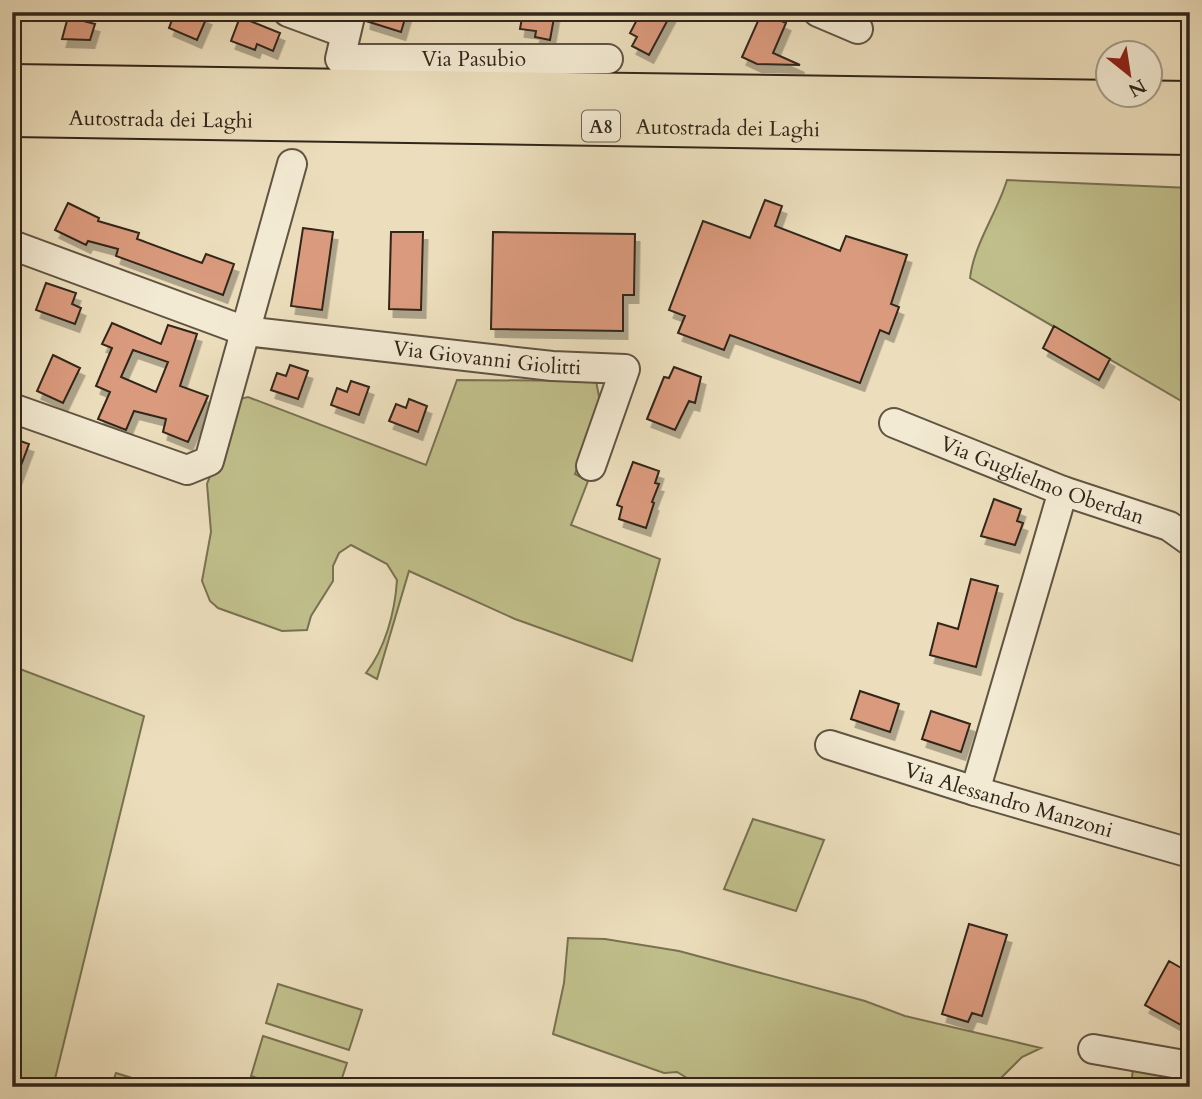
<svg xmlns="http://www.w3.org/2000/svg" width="1202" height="1099" font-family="Cardo,serif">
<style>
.green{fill:#c0bf8b;stroke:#787252;stroke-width:2}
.building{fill:#da9a7d;stroke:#31261a;stroke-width:2;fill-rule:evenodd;filter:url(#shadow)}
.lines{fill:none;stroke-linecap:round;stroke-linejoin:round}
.minor-casing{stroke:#605442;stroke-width:32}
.highway-casing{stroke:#31261a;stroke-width:42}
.minor{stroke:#f3ead3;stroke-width:28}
.highway{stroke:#ecdebc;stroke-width:38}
.labels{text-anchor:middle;stroke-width:5;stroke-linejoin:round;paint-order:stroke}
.shield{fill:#f3ead3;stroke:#6b6152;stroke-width:2}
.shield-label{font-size:19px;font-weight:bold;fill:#31261a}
.street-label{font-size:21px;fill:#31261a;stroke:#f3ead3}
</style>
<defs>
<filter id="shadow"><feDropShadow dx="4.5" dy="8" stdDeviation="0" flood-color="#0004"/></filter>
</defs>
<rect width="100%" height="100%" fill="#ecdebc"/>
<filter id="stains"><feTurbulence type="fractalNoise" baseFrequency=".00286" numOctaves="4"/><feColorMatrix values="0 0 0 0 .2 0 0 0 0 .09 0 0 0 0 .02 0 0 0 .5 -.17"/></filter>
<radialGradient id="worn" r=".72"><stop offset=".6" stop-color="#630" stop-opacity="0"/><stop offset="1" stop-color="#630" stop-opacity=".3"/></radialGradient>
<path class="green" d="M 1007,180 L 1190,188 L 1190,406 L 970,278 C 974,244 997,213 1007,180 Z
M 457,380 L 596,381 L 600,401 L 575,474 L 588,481 L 571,525 L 660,559 L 632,661 L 515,619 L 409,571 L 377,679 L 366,673 C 385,649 395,612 397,580 L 387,564 L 351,545 L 339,553 L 333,566 L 333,581 L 311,616 L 307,630 L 282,631 L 218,608 L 210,601 L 202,581 L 211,532 L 207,484 L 240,399 L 248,397 L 426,465 Z
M 12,666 L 144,716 L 53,1087 L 12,1087 Z
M 753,819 L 824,840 L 796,911 L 724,889 Z
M 568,938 L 605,939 L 679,951 L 865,1001 L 905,1016 L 1041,1048 L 1022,1057 L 992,1087 L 702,1087 L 677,1072 L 664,1073 L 553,1034 L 564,983 Z
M 278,984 L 362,1010 L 349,1050 L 266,1023 Z
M 263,1036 L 347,1063 L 339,1087 L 286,1087 L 251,1076 Z
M 1134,1059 L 1164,1070 L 1159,1087 L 1131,1087 Z
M 116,1073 L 161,1087 L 111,1087 Z"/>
<path class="building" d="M 175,12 L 196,12 L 207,17 L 197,40 L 169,28 Z
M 367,12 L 407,12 L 401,32 L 366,21 Z
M 523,12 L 555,12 L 550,40 L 535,37 L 536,31 L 520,29 Z
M 641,12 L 672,12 L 649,55 L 632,46 L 637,37 L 630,33 Z
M 762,12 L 786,23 L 773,53 L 800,65 L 757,64 L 742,57 Z
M 68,17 L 95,24 L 90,40 L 62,39 Z
M 240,17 L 280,33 L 273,51 L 257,44 L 255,50 L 231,41 Z
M 765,200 L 782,206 L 775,226 L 840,251 L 846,236 L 907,255 L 891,304 L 899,307 L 889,334 L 880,330 L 860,383 L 730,335 L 724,350 L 678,333 L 685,316 L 669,310 L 703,221 L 750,238 Z
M 68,203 L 99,218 L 98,221 L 139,233 L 137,239 L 202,263 L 206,254 L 234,264 L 223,295 L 116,256 L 118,249 L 88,241 L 86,245 L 55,230 Z
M 303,228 L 333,232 L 322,310 L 291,306 Z
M 391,232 L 423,232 L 421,310 L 389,309 Z
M 493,232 L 635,234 L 634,295 L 623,295 L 623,331 L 491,329 Z
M 46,283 L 76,293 L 72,304 L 81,308 L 75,324 L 36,310 Z
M 112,323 L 161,344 L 168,325 L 197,334 L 180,386 L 208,396 L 188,442 L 163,432 L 166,419 L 134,411 L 126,430 L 98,419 L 110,392 L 96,386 L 112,348 L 102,344 ZM 133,350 L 168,362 L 156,392 L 121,377 Z
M 1054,326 L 1110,359 L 1099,380 L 1043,348 Z
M 53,355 L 80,368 L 63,403 L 37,391 Z
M 290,365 L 308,371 L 298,399 L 271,390 L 277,373 L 286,376 Z
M 674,367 L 701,377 L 695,403 L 689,401 L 675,430 L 647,419 L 664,377 L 669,378 Z
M 351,381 L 369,387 L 359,415 L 331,405 L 337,388 L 347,392 Z
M 409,399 L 427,406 L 418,432 L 389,421 L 396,404 L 406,408 Z
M 12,438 L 29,444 L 14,484 L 12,484 Z
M 633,462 L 659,471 L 655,483 L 659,484 L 652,502 L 654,503 L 646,528 L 619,519 L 622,507 L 617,505 Z
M 994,499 L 1021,509 L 1017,521 L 1023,523 L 1015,545 L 981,536 Z
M 971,579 L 998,586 L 976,667 L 930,655 L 938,623 L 958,629 Z
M 860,691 L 899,704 L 890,732 L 851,719 Z
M 931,711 L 970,724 L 961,752 L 922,739 Z
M 969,924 L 1007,935 L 982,1016 L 972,1013 L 968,1022 L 942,1014 Z
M 1169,961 L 1190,973 L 1190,1001 L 1184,1010 L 1188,1012 L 1181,1025 L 1145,1005 Z"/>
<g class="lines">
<g class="minor-casing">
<g id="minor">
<path d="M 288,12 L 345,33"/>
<path id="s1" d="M 351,12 L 340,59 L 608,59"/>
<path d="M 818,12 L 858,29"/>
<path id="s2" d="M 12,245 L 245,331 L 552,366 L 625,369 L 591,466"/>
<path d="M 12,408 L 187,470 L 209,461 L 292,164"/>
<path id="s3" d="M 894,423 L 1063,491 L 1169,526 L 1190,541"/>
<path id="s4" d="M 830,745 L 975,791 L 1190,853"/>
<path d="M 975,791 L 1063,491"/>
<path d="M 1093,1049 L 1190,1066"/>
</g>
</g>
<g class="highway-casing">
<g id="highway">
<path d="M 12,84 L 1190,101"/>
<path id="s5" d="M 12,117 L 1190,135"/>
</g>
</g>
<use href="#minor" class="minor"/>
<use href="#highway" class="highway"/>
</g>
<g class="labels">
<rect class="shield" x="582" y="110.5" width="38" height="31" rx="5"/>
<g class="shield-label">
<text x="601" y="133">A8</text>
</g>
<g class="street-label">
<text dy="7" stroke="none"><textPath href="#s1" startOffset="182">Via Pasubio</textPath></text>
<text dy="7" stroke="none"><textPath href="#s5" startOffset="149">Autostrada dei Laghi</textPath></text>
<text dy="7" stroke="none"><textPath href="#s5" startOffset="716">Autostrada dei Laghi</textPath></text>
<text dy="7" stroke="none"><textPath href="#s2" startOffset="492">Via Giovanni Giolitti</textPath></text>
<text dy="7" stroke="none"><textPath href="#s3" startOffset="159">Via Guglielmo Oberdan</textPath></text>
<text dy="7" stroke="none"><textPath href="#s4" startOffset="187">Via Alessandro Manzoni</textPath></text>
</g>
</g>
<rect width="1202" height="1099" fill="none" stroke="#ecdebc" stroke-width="42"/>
<rect x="14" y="14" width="1174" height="1071" fill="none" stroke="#31261a" stroke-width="3.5"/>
<rect x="21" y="21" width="1160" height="1057" fill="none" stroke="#31261a" stroke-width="2"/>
<g transform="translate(1129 74) rotate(150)"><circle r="33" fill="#f3ead3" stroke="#a59c89" stroke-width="2"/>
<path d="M0-5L12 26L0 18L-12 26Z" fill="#8f2418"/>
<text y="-10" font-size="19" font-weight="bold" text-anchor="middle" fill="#31261a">N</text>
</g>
<rect width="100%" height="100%" filter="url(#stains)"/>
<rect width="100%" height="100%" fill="url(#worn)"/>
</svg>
